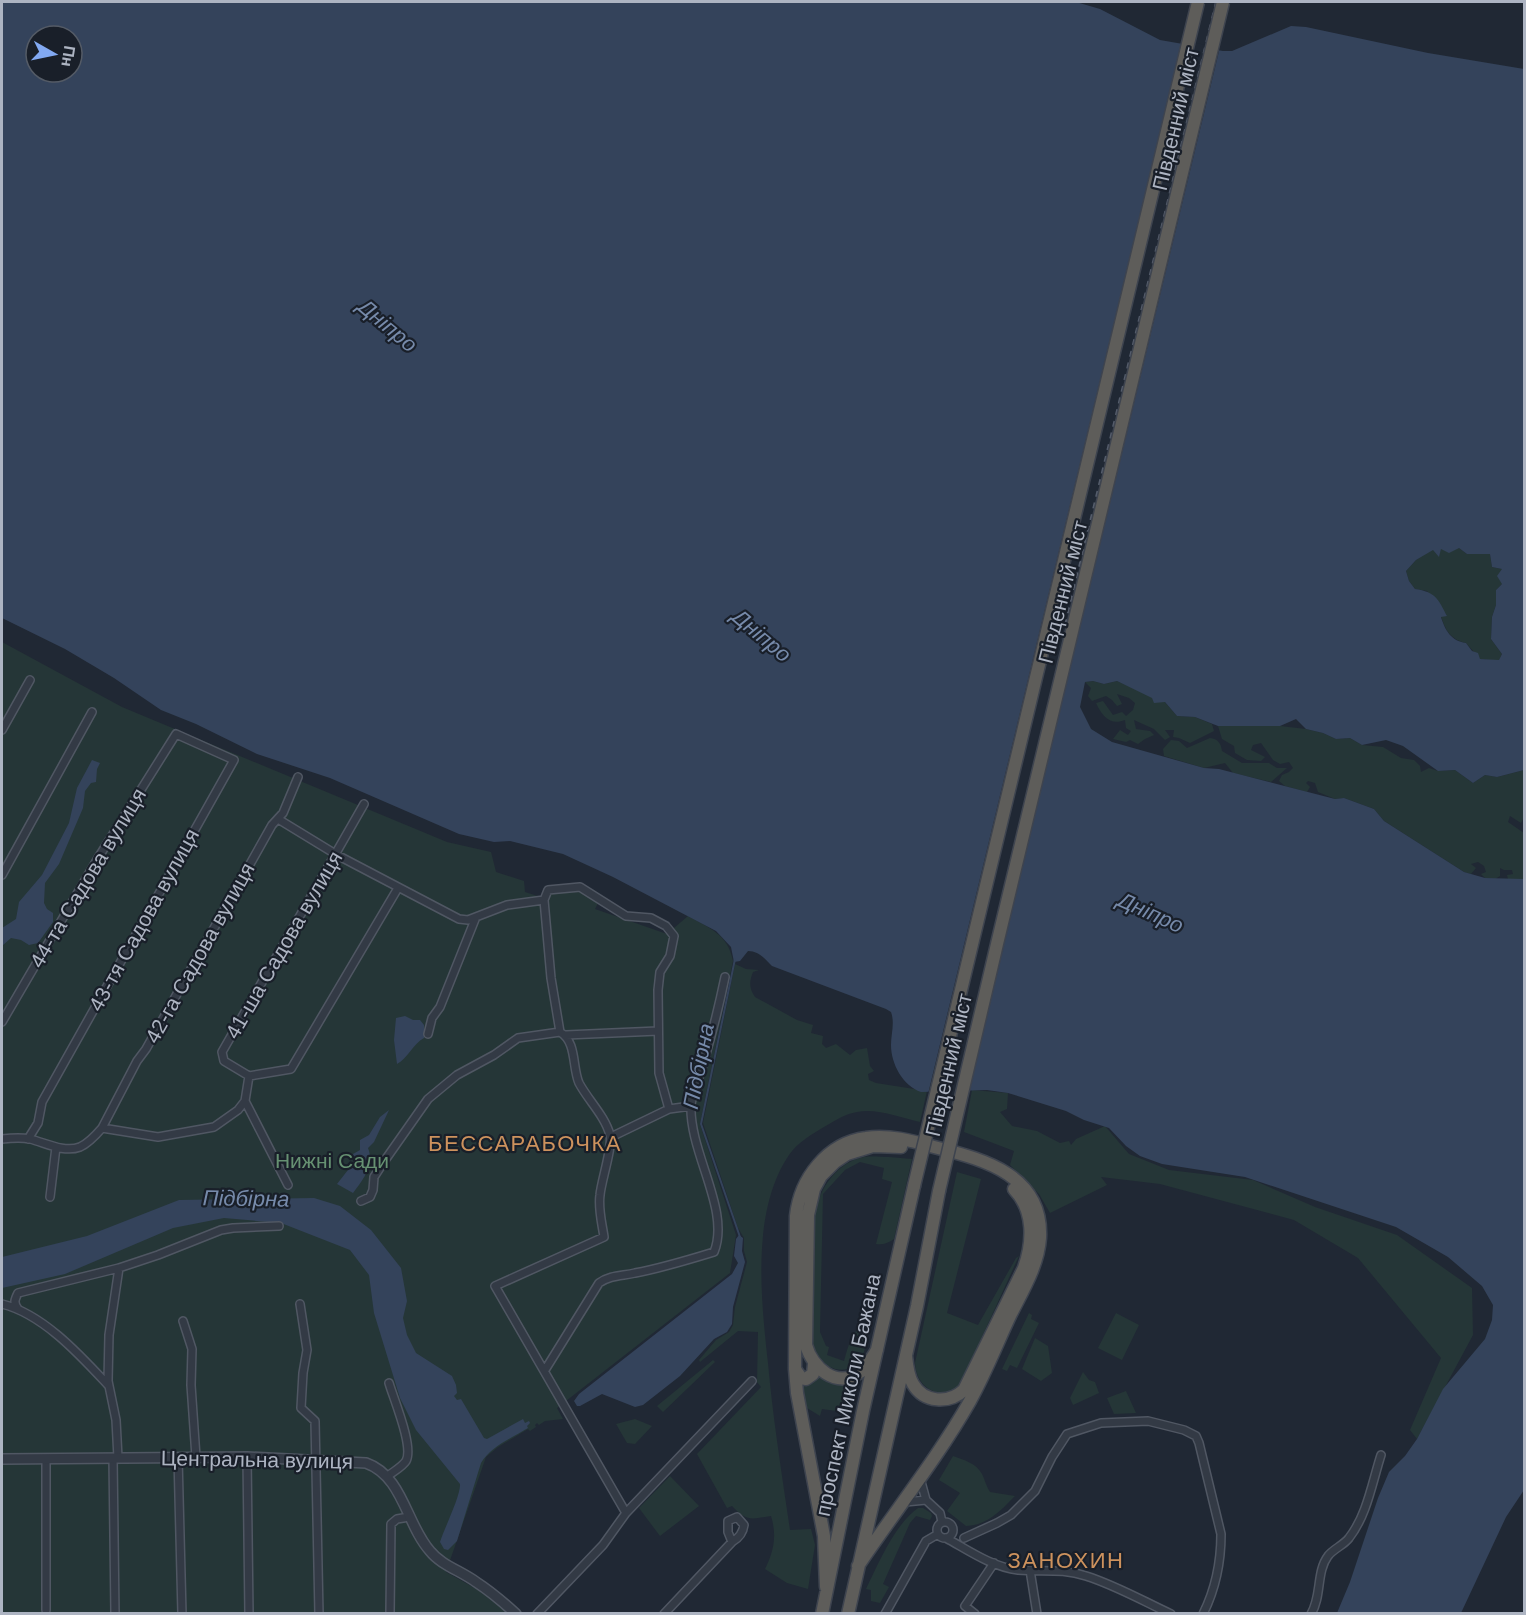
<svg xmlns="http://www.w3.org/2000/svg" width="1526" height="1615" font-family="Arial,sans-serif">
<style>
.green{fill:#253637}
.water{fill:#34435b;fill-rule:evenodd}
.pier{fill:#202834}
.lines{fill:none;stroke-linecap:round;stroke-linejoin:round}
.stream{stroke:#34435b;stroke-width:2}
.minor-casing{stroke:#505763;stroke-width:10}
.tertiary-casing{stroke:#505763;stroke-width:12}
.trunk-casing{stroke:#3e444f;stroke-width:15}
.minor{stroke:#333a45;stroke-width:7}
.tertiary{stroke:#333a45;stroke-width:9}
.trunk{stroke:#5e5d5a;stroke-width:12}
.rail{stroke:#555d6c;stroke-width:2;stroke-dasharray:6 6;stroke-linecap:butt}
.trunk-bridge-casing{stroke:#3e444f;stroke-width:15;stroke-linecap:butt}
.trunk-bridge{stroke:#5e5d5a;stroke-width:12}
.labels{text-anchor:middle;stroke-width:4.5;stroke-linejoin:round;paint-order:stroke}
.street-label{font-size:21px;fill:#adb4c2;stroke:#191f29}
.park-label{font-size:21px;fill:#669172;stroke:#191f29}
.water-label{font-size:22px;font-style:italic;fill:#768aaa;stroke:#191f29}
.neighbourhood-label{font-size:22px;letter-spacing:1.5px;fill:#cd925d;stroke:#191f29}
</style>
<rect width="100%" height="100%" fill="#202834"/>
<path class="green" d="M 1441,548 L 1459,548 L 1467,554 L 1490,554 L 1492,567 L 1502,569 L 1502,584 L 1496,590 L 1496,605 L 1492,617 L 1491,639 L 1502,654 L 1499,661 L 1480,659 L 1466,643 C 1451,640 1445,630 1441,616 L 1447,616 L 1427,591 L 1415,589 L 1409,581 L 1406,571 L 1416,560 L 1433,549 L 1439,556 Z
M 2,642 L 122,707 L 447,842 L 491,852 L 496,872 L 524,881 L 525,892 L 547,899 L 548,892 L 565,893 L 567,890 L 583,893 L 598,903 L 595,909 L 667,934 L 688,916 C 709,928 728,934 733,961 L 700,1124 L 736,1235 L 730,1273 L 557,1408 L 563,1419 L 545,1421 L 539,1425 L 537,1423 L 535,1425 L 536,1427 L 530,1431 L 528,1429 L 498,1447 L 486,1457 L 446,1572 L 480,1591 L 507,1613 L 2,1613 Z
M 1093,681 L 1104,684 L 1117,681 L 1165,702 L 1177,716 L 1195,717 L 1212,724 L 1214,731 L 1190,743 L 1179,738 L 1173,737 L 1174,730 L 1165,730 L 1170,737 L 1165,740 L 1154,729 L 1134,720 L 1136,729 L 1150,731 L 1154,735 L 1145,739 L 1138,744 L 1130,740 L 1126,742 L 1113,739 L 1120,730 L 1128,735 L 1131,731 L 1126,728 L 1125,720 C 1110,726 1102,716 1096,703 L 1103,701 L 1113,715 L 1122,712 L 1126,716 L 1133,710 L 1135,703 L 1129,698 L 1117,694 L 1122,704 L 1117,706 L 1112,700 L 1106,696 L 1092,701 L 1088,696 L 1091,688 L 1085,682 Z
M 1218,726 L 1280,726 L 1306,729 L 1323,733 L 1336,739 L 1350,738 L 1362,745 L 1383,747 L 1401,758 L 1414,760 L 1420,766 L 1421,772 L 1429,768 L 1438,771 L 1455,770 L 1473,783 L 1485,775 L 1497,777 L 1524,770 L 1524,817 L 1521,823 L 1510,816 L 1508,822 L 1524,833 L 1524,879 L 1508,879 L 1507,875 L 1513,874 L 1512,870 L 1504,870 L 1500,868 L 1500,876 L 1495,879 L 1485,878 L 1481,874 L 1486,872 L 1484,866 L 1478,862 L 1471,864 L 1476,868 L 1471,874 L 1464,872 L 1384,821 L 1374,809 L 1344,798 L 1335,799 L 1318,792 L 1315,783 L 1308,781 L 1306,783 L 1310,787 L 1307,792 L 1285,786 L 1279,781 L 1282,775 L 1289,772 L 1293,768 L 1289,762 L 1280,764 L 1273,760 L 1261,743 L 1253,745 L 1251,750 L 1265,757 L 1261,761 L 1247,760 L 1235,753 L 1234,746 L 1222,739 Z
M 1210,738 C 1218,739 1221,743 1222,751 L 1242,763 L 1269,763 L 1277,768 L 1287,768 L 1271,782 L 1233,773 L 1225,763 L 1204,768 L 1164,756 L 1163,749 L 1171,740 L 1179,741 L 1187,748 Z
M 735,964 L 746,969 L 759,970 L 753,972 C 749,982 749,988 755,997 L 797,1020 L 813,1025 L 811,1033 L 823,1036 L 822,1044 L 826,1048 L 836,1044 L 850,1055 L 856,1050 L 867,1048 L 870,1066 L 874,1071 L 868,1074 L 869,1080 L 876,1083 L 927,1091 L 920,1122 C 901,1118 877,1108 857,1112 C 845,1114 834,1121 824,1127 C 812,1134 797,1143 789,1155 C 751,1211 761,1299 768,1363 C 773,1419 782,1475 790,1530 L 811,1529 L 815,1545 L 808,1589 L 787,1583 L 765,1569 C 774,1551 777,1535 771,1516 C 751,1519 747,1522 732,1506 L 727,1508 L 697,1454 L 761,1387 L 757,1382 L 758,1332 L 738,1331 L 700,1362 L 699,1360 L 716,1340 L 729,1332 L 733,1325 L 735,1307 L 747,1262 L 744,1251 L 744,1238 L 738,1228 L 703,1123 Z
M 972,1090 L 1008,1093 L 1007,1109 L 1000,1112 L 1012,1126 L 1037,1131 L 1060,1143 L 1069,1141 L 1071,1145 L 1076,1139 L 1105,1126 L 1129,1154 L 1169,1170 L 1253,1180 L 1315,1207 L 1397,1235 L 1472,1288 L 1473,1335 L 1417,1439 L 1410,1430 L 1441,1358 L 1358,1258 L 1294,1220 L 1160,1184 L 1101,1177 L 1107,1185 L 1050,1213 L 1039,1194 L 1010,1165 L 1014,1151 L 964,1132 Z
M 889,1157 L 912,1159 L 894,1239 C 888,1243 884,1245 876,1244 L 892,1182 L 882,1179 L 884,1168 L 860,1162 L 845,1170 L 823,1194 L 820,1332 L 826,1346 L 829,1347 L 827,1355 L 844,1361 C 848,1348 851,1331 864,1325 L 870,1326 C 867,1336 866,1350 861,1359 C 850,1377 825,1370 816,1355 C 814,1351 813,1345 812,1341 L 815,1212 C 820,1188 837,1162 864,1157 C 872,1156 881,1157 889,1157 Z
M 957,1172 L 981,1179 L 947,1313 L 978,1325 L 1016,1258 L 1019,1256 L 960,1385 C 940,1402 916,1388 915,1363 Z
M 1029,1313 L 1032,1315 L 1031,1319 L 1039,1323 L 1017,1368 L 1010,1365 L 1007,1371 L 1002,1369 Z
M 1116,1313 L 1139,1325 L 1122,1360 L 1098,1348 Z
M 1035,1338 L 1048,1346 L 1052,1373 L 1041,1381 L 1022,1369 Z
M 713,1360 L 715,1362 L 663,1412 L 657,1406 Z
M 1083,1372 L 1089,1380 L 1095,1382 L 1099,1393 L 1073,1405 L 1070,1398 Z
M 817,1375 L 836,1383 L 852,1382 L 843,1420 L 843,1412 L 822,1409 L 820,1416 L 807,1408 L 801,1382 Z
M 1126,1391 L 1136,1413 L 1114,1414 L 1107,1398 Z
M 635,1419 L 652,1426 L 635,1444 L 627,1443 L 616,1424 Z
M 953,1456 C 964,1460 976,1463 982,1474 C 985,1480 986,1486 990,1492 L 1015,1496 C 1000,1511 988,1525 966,1526 L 947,1511 L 960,1493 L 939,1480 Z
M 670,1476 L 699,1506 L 660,1536 L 639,1508 Z
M 918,1508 L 923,1508 L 931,1513 L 932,1516 L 930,1520 L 916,1516 L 910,1523 L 883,1584 L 889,1587 L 880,1603 L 871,1601 L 871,1590 L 866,1589 C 878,1564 895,1524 918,1508 Z"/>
<path class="water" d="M 2,2 L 1076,2 L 1100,9 L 1160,40 L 1223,51 L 1232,51 L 1291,26 L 1306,27 L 1428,53 L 1524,69 L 1524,770 L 1497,777 L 1485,775 L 1473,783 L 1455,770 L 1438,771 L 1403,746 L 1386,740 L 1362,745 L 1350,738 L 1336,739 L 1323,733 L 1306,729 L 1296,719 L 1280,726 L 1218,726 L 1195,717 L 1177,716 L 1165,702 L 1154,703 L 1152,698 L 1117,681 L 1104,684 L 1093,681 L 1085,682 L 1080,707 L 1091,729 L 1112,742 L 1204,768 L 1219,769 L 1335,799 L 1344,798 L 1374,809 L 1384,821 L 1464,872 L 1485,878 L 1524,879 L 1524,1490 L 1506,1517 L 1461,1613 L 1337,1613 L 1350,1582 L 1378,1498 L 1389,1472 L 1405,1456 L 1417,1439 L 1443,1389 L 1485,1339 L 1492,1320 L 1493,1305 L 1482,1286 L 1448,1257 L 1396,1227 L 1245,1177 L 1162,1164 L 1140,1156 L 1126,1146 L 1109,1128 L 1084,1120 L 1066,1111 L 1008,1093 L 987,1090 L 921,1092 C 903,1086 891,1064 891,1045 C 891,1034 895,1023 891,1012 L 886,1009 L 772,966 C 765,959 759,951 748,951 L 740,961 L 734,962 L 731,947 L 716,931 L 613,877 L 563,854 L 510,841 L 494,842 L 459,834 L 330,778 L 257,754 L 196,724 L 161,710 L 114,678 L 65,649 L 2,618 ZM 36,36 L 72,36 L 72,72 L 36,72 ZM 1459,548 L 1467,554 L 1490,554 L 1492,567 L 1502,569 L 1497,576 L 1502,584 L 1496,590 L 1496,605 L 1492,617 L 1491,639 L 1502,654 L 1499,660 L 1480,659 L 1478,653 L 1472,651 L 1466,643 C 1451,641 1445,630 1441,617 L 1447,616 C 1438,599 1436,592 1415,589 L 1409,581 L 1406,571 L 1416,560 L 1433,550 L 1439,557 L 1441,549 L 1449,553 Z
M 92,760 L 100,763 L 97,769 L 96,782 L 91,783 L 85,791 L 83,808 L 59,864 L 45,883 L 44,903 L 47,909 L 53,913 L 53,922 L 38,943 L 29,945 L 21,940 L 11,938 L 2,946 L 2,928 L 16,919 L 19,902 L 42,875 L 69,823 L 77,788 Z
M 405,1016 L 413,1020 L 420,1020 L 424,1025 L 424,1038 C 413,1044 408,1058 397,1064 L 394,1040 L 396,1018 Z
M 389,1110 L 374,1142 L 368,1148 C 375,1165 363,1180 353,1193 L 337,1184 L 355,1161 L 353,1154 L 360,1150 L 360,1140 L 369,1135 L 380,1117 Z
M 314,1198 L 340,1206 L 371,1230 L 401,1268 L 407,1301 L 403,1318 L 407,1335 L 416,1353 L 452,1376 L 456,1385 L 457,1393 L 454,1396 L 457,1400 L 461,1399 L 484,1438 L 487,1439 L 523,1419 L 525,1423 L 529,1421 L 530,1423 L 527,1426 L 528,1428 C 512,1438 491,1446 481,1463 L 457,1541 L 448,1550 L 444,1549 L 440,1542 C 444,1529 461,1495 460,1484 L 416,1430 L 400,1398 L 374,1313 L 369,1275 L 350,1250 L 281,1223 L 224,1218 L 173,1228 L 65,1274 L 2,1288 L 2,1257 L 87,1236 L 179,1200 Z
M 739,1235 L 743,1238 L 742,1251 L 745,1262 L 733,1307 L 732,1324 L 727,1332 L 714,1339 L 680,1376 L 643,1405 L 635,1407 L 602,1394 L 580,1406 L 577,1406 L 574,1401 L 579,1394 L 732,1274 L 738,1263 L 734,1256 L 736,1239 Z"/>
<path class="pier" d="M 1182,41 L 1220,47 L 1003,945 L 969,1093 L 928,1094 Z"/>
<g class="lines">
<path class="stream" d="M 735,959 L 701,1124 L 740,1237"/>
<g class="minor-casing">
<path id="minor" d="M 2,730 L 30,680
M 278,819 L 337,855 L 459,919 L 468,920 L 507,905 L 544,900
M 2,875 L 92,712
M 2,1022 L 98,858 L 176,734 L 234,760 L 42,1102 L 38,1123 L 28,1139
M 428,1034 L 432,1018 L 440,1007 L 476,917
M 566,1035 L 658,1031
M 249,1076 L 224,1061 L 222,1052 L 364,804
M 245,1101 L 288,1185
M 102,1128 L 137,1061 L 146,1049 L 272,825 L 283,813 L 298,777
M 611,1137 L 669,1109 L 691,1106
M 2,1139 C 11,1138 20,1137 30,1139 C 46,1143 64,1153 80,1147 C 89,1143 96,1135 102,1128 L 158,1137 L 214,1127 L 238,1110 L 245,1101 L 249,1076 L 291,1069 L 398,888
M 50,1197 L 56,1147
M 361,1201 L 370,1197 L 373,1190 L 374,1177 L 383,1163 L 428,1099 L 457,1075 L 494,1055 L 518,1038 L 560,1032
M 2,1304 C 43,1314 80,1355 108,1385
M 300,1304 L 307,1350 L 303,1373 L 301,1408 L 315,1421 L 319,1614
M 18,1309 C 13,1303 15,1299 18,1293 L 119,1268 L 158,1255 L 221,1230 L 233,1228 L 279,1226
M 183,1321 L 192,1349 L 191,1385 L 196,1457
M 545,1370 L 599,1283 C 610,1275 622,1276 635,1273 C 662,1268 688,1260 714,1252 C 731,1210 689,1153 691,1105 C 692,1093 701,1074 704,1061 C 712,1034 719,1006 725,977
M 178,1457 L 182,1614
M 247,1457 L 249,1614
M 113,1458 L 115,1614
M 118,1458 L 116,1420 L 108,1381 L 109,1335 L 119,1268
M 388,1476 C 394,1471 402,1467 406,1461 C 414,1447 394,1400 389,1383
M 920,1478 L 926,1500 L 940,1513 L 942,1522
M 905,1502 L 926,1500
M 626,1513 L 495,1286 L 604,1237 C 602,1223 598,1209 600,1195 C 601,1182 613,1146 610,1135 C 605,1116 588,1100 579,1083 C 572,1067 577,1042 560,1032 L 551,978 L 544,900 L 548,890 L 580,887 L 626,916 L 651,918 L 666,926 L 674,936 L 670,956 L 660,972 L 658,990 L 659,1073 L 669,1109
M 737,1517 L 744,1525 C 743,1533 739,1538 732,1542 L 728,1532 L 728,1521 Z
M937 1530a8 8 0 1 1 16 0a8 8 0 1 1-16 0Z
M 946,1538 C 968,1550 992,1567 1018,1570 C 1042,1572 1062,1568 1086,1576 C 1115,1585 1143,1601 1171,1614
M 964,1538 L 997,1523 L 1011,1515 L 1035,1491 L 1052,1457 L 1067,1434 L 1101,1423 L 1148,1421 L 1184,1430 L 1196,1436 L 1199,1443 L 1221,1534 C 1221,1561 1215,1590 1203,1614
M 1030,1570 L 1037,1614
M 46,1610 L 46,1459
M 390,1614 L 391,1524 L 397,1519 L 409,1517
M 537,1614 L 603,1545 L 626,1513 L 752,1381
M 664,1614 L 732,1542
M 885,1614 L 926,1541 L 938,1534
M 975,1614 L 965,1606 L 994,1563
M 1311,1614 C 1322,1596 1316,1572 1328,1556 C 1333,1549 1344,1545 1349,1538 C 1367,1515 1372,1483 1381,1455"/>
</g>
<g class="tertiary-casing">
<path id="tertiary" d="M 2,1459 L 247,1457 L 366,1463 C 403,1476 406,1524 430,1551 C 441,1565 461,1571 476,1582 C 490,1591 503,1602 516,1614"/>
</g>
<g class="trunk-casing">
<path id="trunk" d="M 877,1350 C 872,1358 867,1367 860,1372 C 836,1390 812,1367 806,1345 L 808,1215 L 814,1189 L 821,1176 L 835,1162 L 847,1154 L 873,1146 L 901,1147
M 906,1356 C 907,1366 908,1376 913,1384 C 924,1403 949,1404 964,1390 L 1024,1268 C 1033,1242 1035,1211 1014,1189
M 795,1369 L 801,1378 L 806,1379 L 813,1374 L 814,1364
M 826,1587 L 824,1536 L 797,1393 L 795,1369 L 796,1216 C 800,1179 827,1143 866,1138 C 890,1134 916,1142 938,1148 C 986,1160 1043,1176 1040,1238 C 1038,1267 1021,1293 1009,1318 C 996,1346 985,1374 970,1401 C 937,1459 895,1511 858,1566
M 822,1614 L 863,1411 L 914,1186
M 848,1614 L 917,1306 L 939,1191"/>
</g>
<use href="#minor" class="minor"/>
<use href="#tertiary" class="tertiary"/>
<use href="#trunk" class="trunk"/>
<path class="rail" d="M 1065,625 L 1216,2"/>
<g class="trunk-bridge-casing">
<path id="trunk-bridge" d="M 914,1186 L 1198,2
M 939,1191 L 997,944 L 1223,2"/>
</g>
<use href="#trunk-bridge" class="trunk-bridge"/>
</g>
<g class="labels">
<g class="street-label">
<text transform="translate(1176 119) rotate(-77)" y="7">Південний міст</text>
<text transform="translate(1063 592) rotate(-76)" y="7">Південний міст</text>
<text transform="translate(88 878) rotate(-59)" y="7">44-та Садова вулиця</text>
<text transform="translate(144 920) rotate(-61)" y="7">43-тя Садова вулиця</text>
<text transform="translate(284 945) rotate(-60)" y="7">41-ша Садова вулиця</text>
<text transform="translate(200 953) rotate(-61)" y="7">42-га Садова вулиця</text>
<text transform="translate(949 1065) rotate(-77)" y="7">Південний міст</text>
<text transform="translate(848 1395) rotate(-78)" y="7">проспект Миколи Бажана</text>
<text transform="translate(257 1460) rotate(1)" y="7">Центральна вулиця</text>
</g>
<g class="park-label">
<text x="332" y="1168">Нижні Сади</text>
</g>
<g class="water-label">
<text transform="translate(388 325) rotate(40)" y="8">Дніпро</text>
<text transform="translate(762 635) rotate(40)" y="8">Дніпро</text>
<text transform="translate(1151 912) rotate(24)" y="8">Дніпро</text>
<text transform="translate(698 1066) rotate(-79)" y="8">Підбірна</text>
<text transform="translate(246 1198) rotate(1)" y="8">Підбірна</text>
</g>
<g class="neighbourhood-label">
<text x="525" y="1151">БЕССАРАБОЧКА</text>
<text x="1066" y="1568">ЗАНОХИН</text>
</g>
</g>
<rect width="1526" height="1615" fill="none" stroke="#adb4c2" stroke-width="6"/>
<g transform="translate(54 54) rotate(99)"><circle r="28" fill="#191f29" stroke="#545b66" stroke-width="1.5"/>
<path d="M0-4.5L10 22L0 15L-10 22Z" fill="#82a9f2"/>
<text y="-9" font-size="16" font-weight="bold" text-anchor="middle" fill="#adb4c2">Пн</text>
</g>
</svg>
